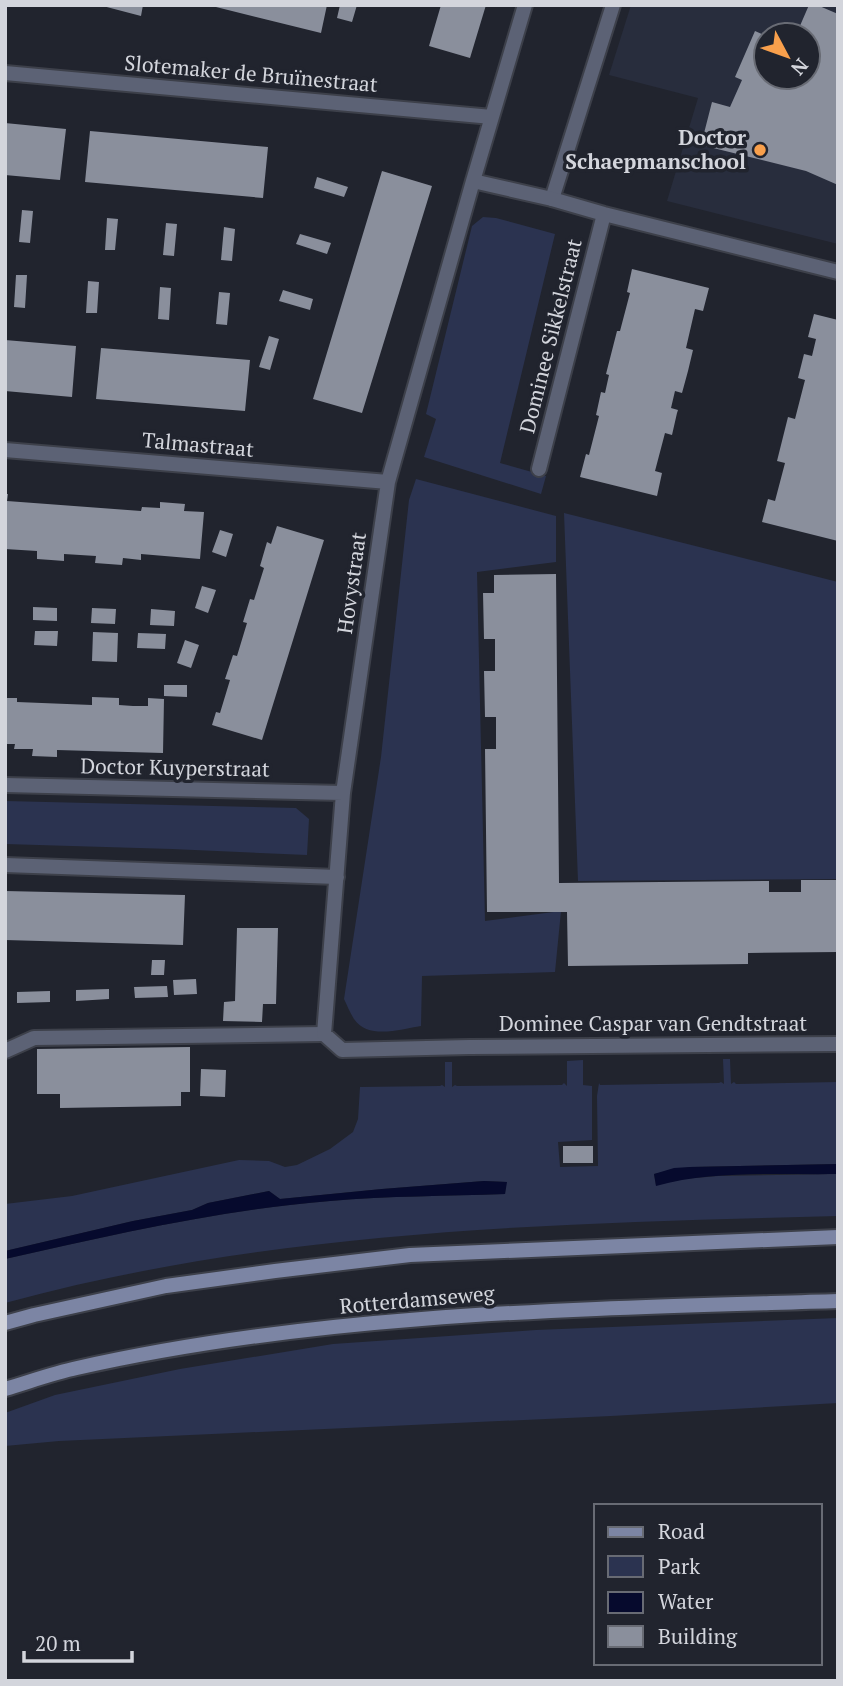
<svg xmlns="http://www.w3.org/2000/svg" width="843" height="1686" font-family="'PT Serif',serif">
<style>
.built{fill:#282d3d;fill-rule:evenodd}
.green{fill:#2b3350}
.water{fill:#060a2d}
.building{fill:#8a8f9c}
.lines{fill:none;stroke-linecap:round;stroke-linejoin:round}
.lane-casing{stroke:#3d404a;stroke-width:18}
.street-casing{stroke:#3d404a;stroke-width:18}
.secondary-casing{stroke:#3d404a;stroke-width:18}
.lane{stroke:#5c6275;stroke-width:14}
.street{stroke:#5c6275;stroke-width:14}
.secondary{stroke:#7c85a4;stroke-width:14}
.poi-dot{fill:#f9a04c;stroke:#21242e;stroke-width:2.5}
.labels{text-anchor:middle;stroke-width:7;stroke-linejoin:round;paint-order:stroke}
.street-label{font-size:21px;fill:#d3d5dc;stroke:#21242e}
.poi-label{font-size:21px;font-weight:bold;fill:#d3d5dc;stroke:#21242e;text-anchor:end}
</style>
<rect width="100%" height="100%" fill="#21242e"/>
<path class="built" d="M 631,5 L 838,5 L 838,244 L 667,201 L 698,98 L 609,75 ZM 766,35 L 808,35 L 808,77 L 766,77 Z"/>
<path class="green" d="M 483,217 L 496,218 L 555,234 L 500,463 L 546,476 L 541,494 L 424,457 L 436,419 L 426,414 L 472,226 Z
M 416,479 L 556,516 L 556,562 L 477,572 L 485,921 L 561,911 L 555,972 L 422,976 L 421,1026 C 401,1029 368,1040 354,1019 C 350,1013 347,1005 344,999 L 381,757 L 409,500 Z
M 564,513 L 838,582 L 838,879 L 578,881 Z
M 5,801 L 296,808 L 309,819 L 307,855 L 172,849 L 5,844 Z
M 723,1059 L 730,1059 L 731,1084 L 734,1082 L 736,1084 L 838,1082 L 838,1164 L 690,1167 L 654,1174 L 656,1185 L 684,1179 L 718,1176 L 838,1174 L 838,1216 C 560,1223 275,1229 5,1303 L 5,1259 C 112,1235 220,1210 330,1201 C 388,1196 447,1196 505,1194 L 506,1182 L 484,1181 L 382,1189 L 280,1199 L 269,1191 L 208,1203 L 192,1210 L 133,1221 L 5,1251 L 5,1204 L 72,1196 L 239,1160 L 269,1161 L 285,1167 L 297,1165 L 330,1149 L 353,1132 L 358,1119 L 360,1087 L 440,1086 L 442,1085 L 445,1087 L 445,1062 L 452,1062 L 452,1087 L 455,1085 L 457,1086 L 562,1085 L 564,1083 L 567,1086 L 567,1061 L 583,1060 L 583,1085 L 592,1086 L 592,1140 L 558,1142 L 560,1167 L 598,1166 L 597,1096 L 599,1083 L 600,1085 L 719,1083 L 721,1082 L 724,1084 Z
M 838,1318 L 838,1403 L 611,1416 L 59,1441 L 5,1446 L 5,1413 L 55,1395 L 180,1369 L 333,1344 L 536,1330 Z"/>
<path class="water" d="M 838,1164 L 838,1174 C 779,1175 713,1170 656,1186 L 654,1174 L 674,1168 L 690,1167 Z
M 484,1181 L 507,1182 L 505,1194 C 447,1196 388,1196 330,1201 C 220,1210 112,1235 5,1259 L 5,1251 L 133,1221 L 192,1210 L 208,1203 L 269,1191 L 280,1199 L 382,1189 Z"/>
<path class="building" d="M 99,5 L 143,5 L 141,16 Z
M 208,5 L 327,5 L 321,33 Z
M 340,5 L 357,5 L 352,22 L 337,18 Z
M 441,5 L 486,5 L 470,58 L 429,46 Z
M 809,5 L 817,5 L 838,14 L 838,185 L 806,171 L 701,145 L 712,102 L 730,107 L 742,80 L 735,77 L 755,31 L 766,36 L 766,77 L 808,77 L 808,35 L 796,35 Z
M 5,123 L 66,129 L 60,180 L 5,175 Z
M 90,131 L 268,147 L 263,198 L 85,182 Z
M 382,171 L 432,186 L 362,413 L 313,399 Z
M 317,177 L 348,187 L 344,197 L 314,188 Z
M 22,210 L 33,211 L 30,243 L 19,242 Z
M 107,218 L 118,219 L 115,250 L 105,250 Z
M 166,223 L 177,224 L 174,256 L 163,255 Z
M 224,227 L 235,229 L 232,261 L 221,260 Z
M 300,234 L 331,243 L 327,254 L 296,244 Z
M 632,269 L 709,288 L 703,311 L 695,309 L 686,348 L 693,350 L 688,371 L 682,393 L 675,391 L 671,408 L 678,410 L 677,413 L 672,435 L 665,433 L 655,471 L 662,473 L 657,496 L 580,477 L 586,454 L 589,455 L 599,416 L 596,415 L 601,392 L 605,393 L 609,375 L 606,374 L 617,331 L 620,331 L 630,293 L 627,292 Z
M 16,275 L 27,275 L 25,308 L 14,307 Z
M 88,281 L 99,282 L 97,313 L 86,313 Z
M 160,287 L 171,288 L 169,320 L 158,319 Z
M 283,290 L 313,299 L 310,310 L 279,301 Z
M 219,292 L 230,293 L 227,325 L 216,324 Z
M 814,314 L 838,320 L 838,541 L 762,522 L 768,499 L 775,501 L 785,463 L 777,461 L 788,417 L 795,419 L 805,380 L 798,378 L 804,354 L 812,356 L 816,339 L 808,337 Z
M 269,336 L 279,339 L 270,370 L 259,367 Z
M 5,340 L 76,346 L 72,397 L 5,391 Z
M 101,348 L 250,360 L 245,411 L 96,399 Z
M 5,494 L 8,494 L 7,501 L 141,511 L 142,507 L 160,508 L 160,502 L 185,504 L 184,511 L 204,512 L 200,559 L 141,554 L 141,560 L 123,558 L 122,565 L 95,563 L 96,556 L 64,554 L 64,561 L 51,560 L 37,559 L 37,551 L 5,549 Z
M 277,526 L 324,540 L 262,740 L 212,725 L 216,712 L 220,713 L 230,680 L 225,679 L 233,655 L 237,656 L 247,623 L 243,622 L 250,599 L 254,600 L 264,568 L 260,566 L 267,542 L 271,544 Z
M 220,530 L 233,534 L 226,557 L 212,552 Z
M 556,574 L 559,883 L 769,881 L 769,892 L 801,892 L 801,880 L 838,880 L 838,952 L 748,953 L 748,964 L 568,966 L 567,912 L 487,912 L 485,749 L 496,749 L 496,717 L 485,717 L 484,671 L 495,671 L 495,639 L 484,639 L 483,593 L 494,593 L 494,575 Z
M 202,586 L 216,590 L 208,613 L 195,608 Z
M 33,607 L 57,608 L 57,621 L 33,620 Z
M 92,608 L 116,609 L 115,624 L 91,623 Z
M 151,609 L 175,611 L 174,626 L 150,625 Z
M 35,631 L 58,631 L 57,646 L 34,645 Z
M 93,632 L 118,633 L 117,662 L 92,661 Z
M 138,633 L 166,634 L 165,649 L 137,648 Z
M 185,640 L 199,645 L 191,668 L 177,663 Z
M 164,685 L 187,685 L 187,697 L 164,696 Z
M 92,697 L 119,698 L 119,705 L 133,706 L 148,706 L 148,698 L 164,699 L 163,753 L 57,750 L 57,757 L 32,756 L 33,749 L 14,749 L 15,744 L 5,744 L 5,698 L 17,698 L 17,702 L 92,705 Z
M 5,891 L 185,895 L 183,945 L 5,940 Z
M 237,928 L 278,928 L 276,1004 L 263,1004 L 262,1022 L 223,1021 L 224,1002 L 235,1001 Z
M 152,960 L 165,960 L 164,975 L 151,975 Z
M 196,979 L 197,994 L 174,995 L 173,980 Z
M 167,986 L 168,997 L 135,998 L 134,987 Z
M 109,989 L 109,999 L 76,1001 L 76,990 Z
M 50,991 L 50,1002 L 17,1003 L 17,992 Z
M 190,1047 L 190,1092 L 181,1092 L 181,1106 L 60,1108 L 60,1094 L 37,1094 L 37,1049 Z
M 201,1069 L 226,1070 L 225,1097 L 200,1096 Z
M 563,1146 L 593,1146 L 593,1163 L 563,1163 Z"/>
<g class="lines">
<g class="lane-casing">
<path id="lane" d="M 552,199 L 613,5
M 5,1051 L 34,1038 L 324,1034"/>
</g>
<g class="street-casing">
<path id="street" d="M 525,5 L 473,181 L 388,482 L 343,793 L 324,1034 L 342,1050 L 469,1047 L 838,1044
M 5,73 L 492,117
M 473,181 L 552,199 L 604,214 L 838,272
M 5,450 L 388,482
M 539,469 L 604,214
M 5,785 L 343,793
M 5,865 L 337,877"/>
</g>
<g class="secondary-casing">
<path id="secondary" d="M 5,1323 L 34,1315 L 166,1286 L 275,1271 L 410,1255 L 838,1237
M 5,1389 C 29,1382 53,1373 77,1368 C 325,1312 584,1309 838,1301"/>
</g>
<use href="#lane" class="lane"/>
<use href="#street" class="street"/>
<use href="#secondary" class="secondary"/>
</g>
<circle class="poi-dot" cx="760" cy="150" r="7"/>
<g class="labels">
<g class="street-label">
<text transform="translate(251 74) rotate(5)" y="7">Slotemaker de Bruïnestraat</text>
<text transform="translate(551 336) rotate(-76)" y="7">Dominee Sikkelstraat</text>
<text transform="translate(198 445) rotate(5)" y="7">Talmastraat</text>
<text transform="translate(352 583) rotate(-82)" y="7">Hovystraat</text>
<text transform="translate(175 768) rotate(1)" y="7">Doctor Kuyperstraat</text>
<text x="653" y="1031">Dominee Caspar van Gendtstraat</text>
<text transform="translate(417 1300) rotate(-5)" y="7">Rotterdamseweg</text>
</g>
<g class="poi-label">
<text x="746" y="145">Doctor<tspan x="746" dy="24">Schaepmanschool</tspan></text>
</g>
</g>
<rect width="843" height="1686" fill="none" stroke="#d3d5dc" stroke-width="14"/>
<rect x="594" y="1504" width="228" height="161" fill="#21242e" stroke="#686b74" stroke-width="2"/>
<rect x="608" y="1527" width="35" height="10" fill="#7c85a4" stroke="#686b74" stroke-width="2"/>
<text x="658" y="1539" font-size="21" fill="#d3d5dc">Road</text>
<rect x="608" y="1556" width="35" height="21" fill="#2b3350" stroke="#686b74" stroke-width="2"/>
<text x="658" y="1574" font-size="21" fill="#d3d5dc">Park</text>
<rect x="608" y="1592" width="35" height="21" fill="#060a2d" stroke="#686b74" stroke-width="2"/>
<text x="658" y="1609" font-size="21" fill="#d3d5dc">Water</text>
<rect x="608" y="1626" width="35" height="21" fill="#8a8f9c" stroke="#686b74" stroke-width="2"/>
<text x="658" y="1644" font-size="21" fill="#d3d5dc">Building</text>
<g transform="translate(787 56) rotate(131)"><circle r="33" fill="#21242e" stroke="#686b74" stroke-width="2"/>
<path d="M0-5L12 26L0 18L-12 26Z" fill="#f9a04c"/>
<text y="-10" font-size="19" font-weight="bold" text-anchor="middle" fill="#d3d5dc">N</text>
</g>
<path d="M24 1651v10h108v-10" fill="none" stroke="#d3d5dc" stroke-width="3.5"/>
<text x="35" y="1651" font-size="21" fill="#d3d5dc" stroke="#21242e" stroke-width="5" paint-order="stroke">20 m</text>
</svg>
